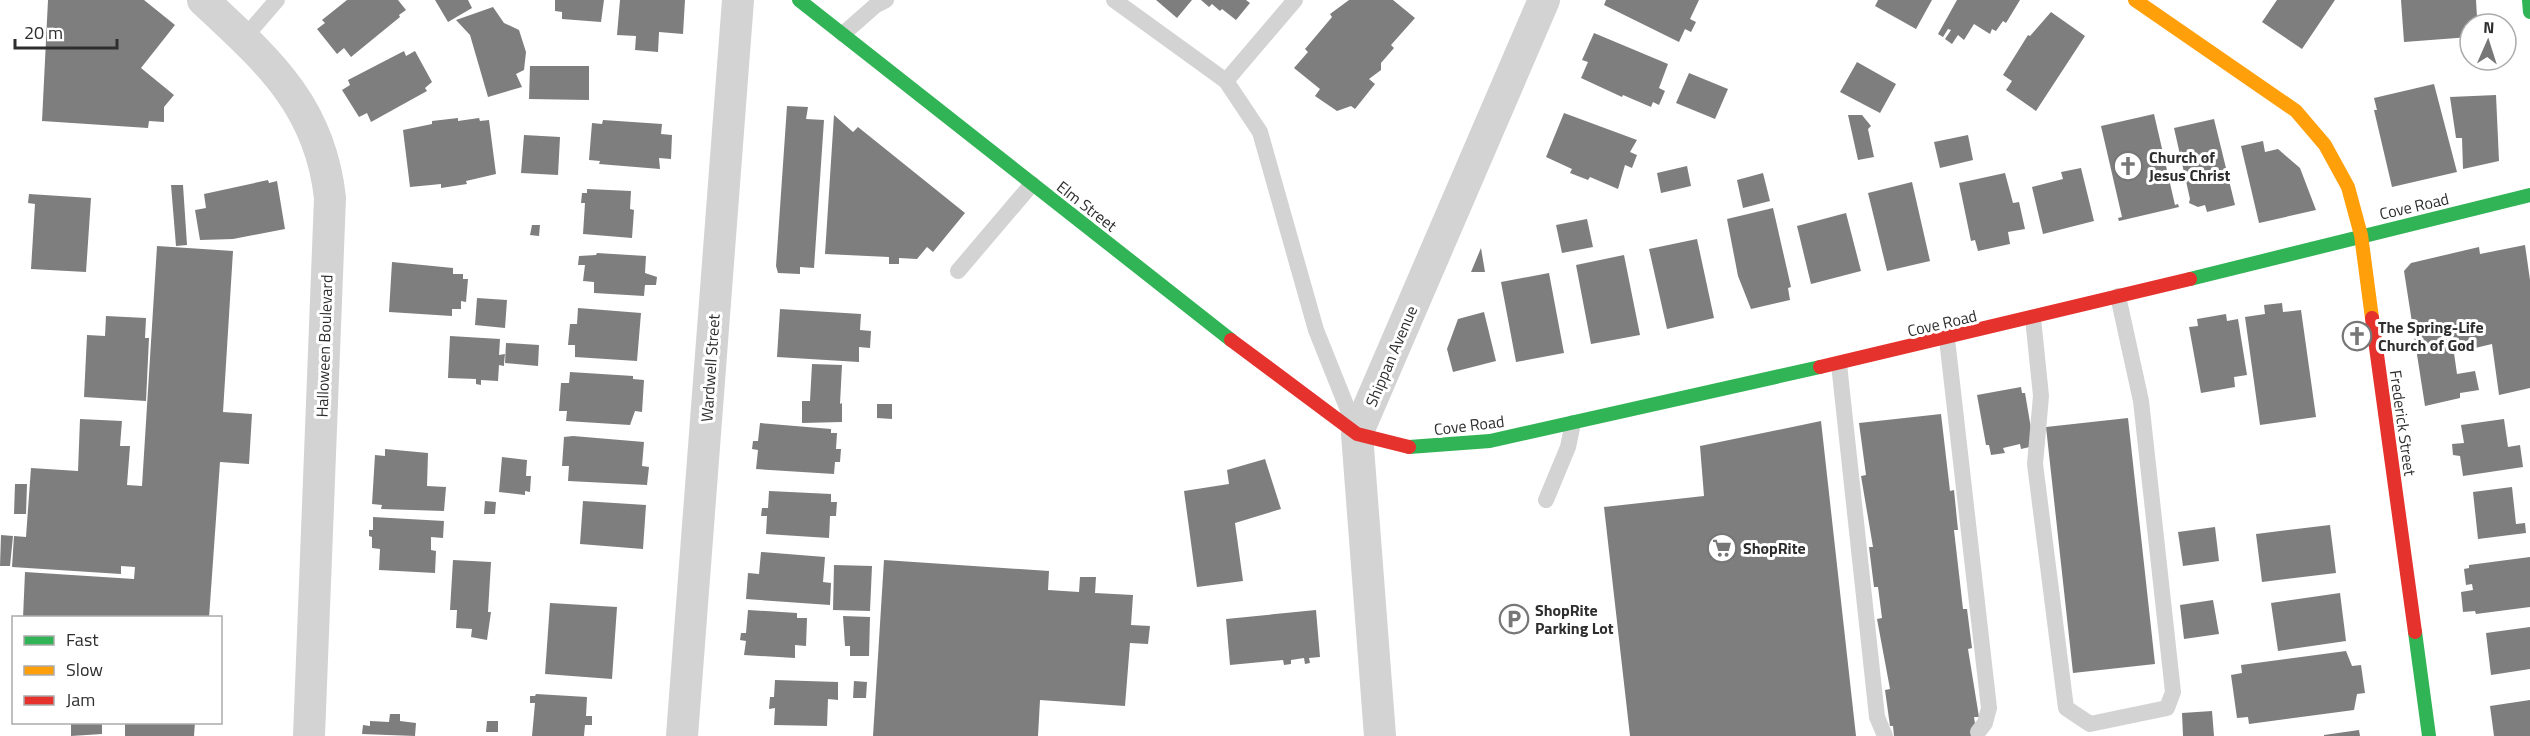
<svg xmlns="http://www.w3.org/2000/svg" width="2530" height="736" font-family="'Titillium Web',sans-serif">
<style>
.building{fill:#7e7e7e}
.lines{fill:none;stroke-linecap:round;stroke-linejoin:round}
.lane{stroke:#d3d3d3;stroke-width:16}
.street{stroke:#d3d3d3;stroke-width:32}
.fast{stroke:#30b455;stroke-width:14}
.slow{stroke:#ff9f0a;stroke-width:14}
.jam{stroke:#e5322d;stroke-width:14}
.labels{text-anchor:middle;stroke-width:6;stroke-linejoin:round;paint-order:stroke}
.poi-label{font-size:16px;font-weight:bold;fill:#2e2e2e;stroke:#fff;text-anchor:start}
.street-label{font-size:16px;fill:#2e2e2e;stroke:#fff}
</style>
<rect width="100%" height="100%" fill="#fff"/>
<path class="building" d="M 48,0 L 144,0 L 175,25 L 141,68 L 174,95 L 164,107 L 164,122 L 149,121 L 148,128 L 42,121 Z
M 347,0 L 398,0 L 406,10 L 399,15 L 400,17 L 351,57 L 344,48 L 337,54 L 317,29 L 325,23 L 322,20 Z
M 435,0 L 468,0 L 472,8 L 448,22 Z
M 555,0 L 604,0 L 601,22 L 562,19 L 562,12 L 555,11 Z
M 620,0 L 685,0 L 683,34 L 659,32 L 658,52 L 635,50 L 636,36 L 617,35 Z
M 1156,0 L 1192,0 L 1177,18 Z
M 1201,0 L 1246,0 L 1250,3 L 1236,20 L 1222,9 L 1220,11 L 1212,4 L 1209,7 Z
M 1349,0 L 1393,0 L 1415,18 L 1391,45 L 1394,48 L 1381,63 L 1381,70 L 1369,79 L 1375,84 L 1355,109 L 1351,106 L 1337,111 L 1315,96 L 1320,89 L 1294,68 L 1308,52 L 1305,49 L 1332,17 L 1330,14 Z
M 1606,0 L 1699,0 L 1690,19 L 1696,22 L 1691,32 L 1685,29 L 1679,42 L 1604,5 Z
M 1878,0 L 1932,0 L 1916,29 L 1875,6 Z
M 1957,0 L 2020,0 L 2006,23 L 2003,21 L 1996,31 L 1992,29 L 1990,34 L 1974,24 L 1964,40 L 1958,35 L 1952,44 L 1945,39 L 1951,30 L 1948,29 L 1943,37 L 1938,34 Z
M 2277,0 L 2335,0 L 2302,49 L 2262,22 Z
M 2401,0 L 2476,0 L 2477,17 L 2486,16 L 2487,24 L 2470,24 L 2470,37 L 2404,42 Z
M 493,7 L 504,23 L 519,30 L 526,52 L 524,70 L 516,74 L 522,87 L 488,97 L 470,35 L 456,20 Z
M 2051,12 L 2085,36 L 2036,111 L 2006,90 L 2012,81 L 2003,75 L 2028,35 L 2030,36 Z
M 1594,33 L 1668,64 L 1659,88 L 1665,91 L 1659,105 L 1653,102 L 1651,107 L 1623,95 L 1622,97 L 1581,78 L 1588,62 L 1582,60 Z
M 404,51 L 406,56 L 415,51 L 432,82 L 425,88 L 427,91 L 371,122 L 367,113 L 359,117 L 342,90 L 350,85 L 348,80 Z
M 1857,62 L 1896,84 L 1880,113 L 1840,92 Z
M 530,66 L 589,66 L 589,100 L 529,99 Z
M 1689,73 L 1728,89 L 1715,119 L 1676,103 Z
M 2434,84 L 2457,172 L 2392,187 L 2374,110 L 2377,110 L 2374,98 Z
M 2496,95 L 2499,161 L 2463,169 L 2462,138 L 2456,138 L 2450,97 Z
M 787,106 L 808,107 L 806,119 L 824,120 L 814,268 L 800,267 L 800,274 L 778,273 L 776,266 Z
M 1564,113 L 1637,140 L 1630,152 L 1637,155 L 1632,168 L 1625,165 L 1618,189 L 1590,177 L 1588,180 L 1570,173 L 1572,169 L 1546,157 Z
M 2154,114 L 2175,205 L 2178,204 L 2179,207 L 2119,221 L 2118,218 L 2122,217 L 2101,126 Z
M 834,115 L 853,132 L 858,127 L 965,213 L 933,252 L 927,247 L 917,259 L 899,258 L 899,264 L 889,264 L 889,257 L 825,254 Z
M 1848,115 L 1862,115 L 1871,126 L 1868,129 L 1874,157 L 1858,160 Z
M 458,118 L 458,121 L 479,118 L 480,121 L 489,120 L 496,174 L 466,181 L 467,184 L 441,188 L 441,184 L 410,187 L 403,130 L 432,124 L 432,121 Z
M 2214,119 L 2235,205 L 2207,212 L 2205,205 L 2198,207 L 2189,203 L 2190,199 L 2174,128 Z
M 603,120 L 662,124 L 661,134 L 672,135 L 671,159 L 659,158 L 660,169 L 599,164 L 600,161 L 589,160 L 592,123 L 602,124 Z
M 524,135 L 560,137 L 558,175 L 521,173 Z
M 1968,135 L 1973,160 L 1940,168 L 1934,142 Z
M 2263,141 L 2265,152 L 2278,149 L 2300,168 L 2316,210 L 2259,223 L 2241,146 Z
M 1687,166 L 1691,186 L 1661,193 L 1657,173 Z
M 2081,168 L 2094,221 L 2043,234 L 2032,187 L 2063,179 L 2061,172 Z
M 1763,173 L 1770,201 L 1743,208 L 1737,180 Z
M 2005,173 L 2013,203 L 2019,202 L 2025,229 L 2008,232 L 2010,244 L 1978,251 L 1975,240 L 1971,241 L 1959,183 Z
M 268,180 L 269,183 L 277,181 L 285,229 L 233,239 L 200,240 L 195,210 L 206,208 L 204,194 Z
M 1912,182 L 1930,261 L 1887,271 L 1868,193 Z
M 171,185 L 183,185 L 187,245 L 176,246 Z
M 587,189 L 631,191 L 630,209 L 634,210 L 632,238 L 583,234 L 585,203 L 581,203 L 582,193 L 587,193 Z
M 29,194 L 91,198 L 86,272 L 31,269 L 35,204 L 28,203 Z
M 1773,208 L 1791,287 L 1788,288 L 1790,300 L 1751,309 L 1738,276 L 1727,219 Z
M 1846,213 L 1861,271 L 1811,284 L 1797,226 Z
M 1587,219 L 1593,247 L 1562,253 L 1556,225 Z
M 532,225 L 540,225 L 539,236 L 530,235 Z
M 1697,239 L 1714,318 L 1667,329 L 1649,249 Z
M 2525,245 L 2530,280 L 2530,388 L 2499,395 L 2492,344 L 2454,353 L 2457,374 L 2475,371 L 2479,390 L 2460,393 L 2460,398 L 2425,406 L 2404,271 L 2411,263 L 2479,247 L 2480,254 Z
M 157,246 L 233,251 L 223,412 L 252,414 L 249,464 L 220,462 L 209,618 L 23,618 L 25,572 L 134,579 L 135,567 L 121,566 L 121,574 L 12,567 L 14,536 L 26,537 L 31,468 L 78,471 L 80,419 L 122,421 L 120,446 L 130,446 L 127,485 L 142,486 Z
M 1481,248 L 1485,272 L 1471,272 Z
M 597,253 L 646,256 L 645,273 L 657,277 L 656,285 L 645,285 L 644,296 L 594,293 L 594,282 L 583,281 L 585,265 L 578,265 L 579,256 L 596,255 Z
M 1624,255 L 1640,335 L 1591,344 L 1576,265 Z
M 392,262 L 453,268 L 453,274 L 463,274 L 463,279 L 468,279 L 466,302 L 461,301 L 461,309 L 452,309 L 452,316 L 389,312 Z
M 1549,273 L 1564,353 L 1516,362 L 1501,282 Z
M 477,298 L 507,300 L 505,328 L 475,325 Z
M 2282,303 L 2283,312 L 2301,310 L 2316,417 L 2260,425 L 2245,317 L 2265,314 L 2264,305 Z
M 578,308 L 641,313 L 637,361 L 575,357 L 575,345 L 568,345 L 570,324 L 577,324 Z
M 780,309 L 861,314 L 860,330 L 871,331 L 870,348 L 859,347 L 859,362 L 777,357 Z
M 1484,312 L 1496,361 L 1453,372 L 1447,349 L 1458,319 Z
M 2226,314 L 2227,321 L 2238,319 L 2247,375 L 2234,377 L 2235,387 L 2201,393 L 2189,327 L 2198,326 L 2197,319 Z
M 106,316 L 146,318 L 145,338 L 149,338 L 146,401 L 84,397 L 87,335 L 105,336 Z
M 450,336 L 500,339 L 499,355 L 505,354 L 504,363 L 504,366 L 499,365 L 498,381 L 481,380 L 481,385 L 476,384 L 476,379 L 448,378 Z
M 506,343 L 539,345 L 538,366 L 505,363 Z
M 812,364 L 842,365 L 840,404 L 842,403 L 842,422 L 802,423 L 802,401 L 810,401 Z
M 570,372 L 633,376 L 633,379 L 644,380 L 642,412 L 635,411 L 630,425 L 566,421 L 567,411 L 559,411 L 561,383 L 569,383 Z
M 2021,387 L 2022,393 L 2025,393 L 2034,446 L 2021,449 L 2020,444 L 2003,448 L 2005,453 L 1991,455 L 1989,445 L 1986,445 L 1977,395 Z
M 877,404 L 892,404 L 892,419 L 877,418 Z
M 1941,414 L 1950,491 L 1954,490 L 1958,530 L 1954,530 L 1963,609 L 1967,609 L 1972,648 L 1968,649 L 1979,717 L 1974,717 L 1977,736 L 1894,736 L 1893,726 L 1890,726 L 1885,690 L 1890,689 L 1877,619 L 1882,618 L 1878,587 L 1874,587 L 1869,547 L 1873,547 L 1861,476 L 1866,475 L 1859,423 Z
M 2128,418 L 2155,664 L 2073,673 L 2046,427 Z
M 2504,419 L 2508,447 L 2520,445 L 2523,467 L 2463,476 L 2460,456 L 2453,455 L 2452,444 L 2464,443 L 2461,425 Z
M 1821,421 L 1856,736 L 1630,736 L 1604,507 L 1704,496 L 1700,446 Z
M 760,423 L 831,429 L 831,433 L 837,433 L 836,449 L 841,449 L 840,462 L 835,462 L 834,474 L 756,469 L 758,450 L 752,449 L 753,441 L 758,441 Z
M 573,436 L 644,442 L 642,466 L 649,467 L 647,485 L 568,481 L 569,466 L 562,466 L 564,437 Z
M 385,449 L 428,453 L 427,486 L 446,487 L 444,511 L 381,509 L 382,505 L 372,504 L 375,455 L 385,456 Z
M 502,457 L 527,460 L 526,476 L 531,476 L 530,492 L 525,491 L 525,495 L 499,492 Z
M 1265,459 L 1281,509 L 1235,523 L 1243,581 L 1197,587 L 1184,491 L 1229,484 L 1227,470 Z
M 15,484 L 27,484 L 26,514 L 14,514 Z
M 2512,487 L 2516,524 L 2525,523 L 2526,533 L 2478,539 L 2473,492 Z
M 769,491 L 831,494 L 831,502 L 837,502 L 836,516 L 830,516 L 829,538 L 766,534 L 767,516 L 761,516 L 762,508 L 768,508 Z
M 485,501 L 496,502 L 495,514 L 484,514 Z
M 583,501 L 646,505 L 643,549 L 580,544 Z
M 373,517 L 444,521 L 443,538 L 431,537 L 431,550 L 436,551 L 435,573 L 379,570 L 380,549 L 372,548 L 372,537 L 369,536 L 369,530 L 373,530 Z
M 2330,525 L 2336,573 L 2262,582 L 2256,534 Z
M 2215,527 L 2219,561 L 2183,566 L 2178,532 Z
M 1,535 L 13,536 L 10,566 L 0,566 Z
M 761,552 L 825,557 L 823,582 L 831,583 L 830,605 L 746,599 L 748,573 L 759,574 Z
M 2530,557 L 2530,607 L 2476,614 L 2475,611 L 2463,612 L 2461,592 L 2473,590 L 2472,584 L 2466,585 L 2464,569 L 2469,568 L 2469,565 Z
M 453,560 L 491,562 L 488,612 L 491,612 L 487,640 L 471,637 L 472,629 L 456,628 L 457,610 L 450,610 Z
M 884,560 L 1049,571 L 1048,590 L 1079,592 L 1080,577 L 1096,577 L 1095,593 L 1133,595 L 1131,625 L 1150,626 L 1148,644 L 1130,643 L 1125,706 L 1040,700 L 1038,736 L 873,736 Z
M 834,565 L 872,566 L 870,611 L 833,610 Z
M 2340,593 L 2346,641 L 2278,651 L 2271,603 Z
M 2213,600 L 2219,634 L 2184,639 L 2180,605 Z
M 550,603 L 617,607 L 612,679 L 545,674 Z
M 748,610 L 797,613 L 797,618 L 807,618 L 806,646 L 795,645 L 795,658 L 744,655 L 746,641 L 740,640 L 741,633 L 746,633 Z
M 1316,610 L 1320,657 L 1309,658 L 1310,663 L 1305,664 L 1304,658 L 1291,660 L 1291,664 L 1284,665 L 1283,660 L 1230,665 L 1226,619 Z
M 843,616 L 870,617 L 869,656 L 850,656 L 850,646 L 845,646 Z
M 2530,627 L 2530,669 L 2491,675 L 2486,633 Z
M 2346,651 L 2352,666 L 2361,665 L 2365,693 L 2357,694 L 2354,710 L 2249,724 L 2248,717 L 2237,718 L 2231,675 L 2242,673 L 2241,665 Z
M 775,680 L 838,682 L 838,700 L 828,699 L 827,726 L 774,725 L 775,708 L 769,709 L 770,697 L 774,697 Z
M 854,681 L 867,682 L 866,698 L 853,698 Z
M 536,694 L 587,697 L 586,716 L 592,716 L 592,725 L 585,725 L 584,736 L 532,736 L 535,703 L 530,703 L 530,696 L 535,696 Z
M 2530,700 L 2530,736 L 2494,736 L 2490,706 Z
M 2212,711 L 2214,736 L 2183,736 L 2182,713 Z
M 390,714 L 400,714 L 400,721 L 416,723 L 415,736 L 362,734 L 363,725 L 370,726 L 370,721 L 389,722 Z
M 487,721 L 498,721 L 498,732 L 486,732 Z
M 102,722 L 102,734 L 71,736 L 71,723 Z
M 125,722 L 195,722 L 194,736 L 125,736 Z
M 2359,730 L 2360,736 L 2324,736 L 2324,735 Z"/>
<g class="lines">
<path class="lane" d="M 1114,0 L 1226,81 L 1260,132 L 1316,330 L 1354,425
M 843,34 L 876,5 L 886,0
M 244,38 L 277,0
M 1226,81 L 1295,0
M 958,271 L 1032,184
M 2033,318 L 2041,396 L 2035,464 L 2066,708 L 2090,724 L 2167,708 L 2173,692 L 2141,401 L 2118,296
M 1947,339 L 1989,708 L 1985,723 L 1978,732
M 1839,364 L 1877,717 L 1885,736
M 1546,500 L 1568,447 L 1573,423"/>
<path class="street" d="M 203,0 C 267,60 320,105 330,198 L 309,736
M 682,736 L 738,0
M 1380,736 L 1357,434 L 1544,0"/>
<path class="fast" d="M 799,0 L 1231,340
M 2529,0 L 2530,12
M 2190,279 L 2530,195
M 1409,447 L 1490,441 L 1820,367
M 2415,632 L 2429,736"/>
<path class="slow" d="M 2135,0 L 2296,111 L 2325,145 L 2348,187 L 2361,235 L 2372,318"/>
<path class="jam" d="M 2372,318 L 2415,632
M 1231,340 L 1357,434 L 1409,447
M 1820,367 L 2190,279"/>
</g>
<defs>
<g id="church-ring" transform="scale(1.5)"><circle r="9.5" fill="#fff" stroke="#777" stroke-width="1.5"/><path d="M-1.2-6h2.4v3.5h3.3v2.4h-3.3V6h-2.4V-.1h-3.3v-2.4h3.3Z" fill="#777"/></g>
<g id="supermarket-ring" transform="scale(1.5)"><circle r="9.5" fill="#fff" stroke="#777" stroke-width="1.5"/><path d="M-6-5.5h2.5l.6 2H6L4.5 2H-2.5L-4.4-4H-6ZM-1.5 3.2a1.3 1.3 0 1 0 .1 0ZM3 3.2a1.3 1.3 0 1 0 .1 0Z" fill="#777"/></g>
<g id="parking-ring" transform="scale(1.5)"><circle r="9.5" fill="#fff" stroke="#777" stroke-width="1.5"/><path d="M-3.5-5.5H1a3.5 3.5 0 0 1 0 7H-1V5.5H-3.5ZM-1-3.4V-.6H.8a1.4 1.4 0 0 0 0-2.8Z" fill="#777"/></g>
</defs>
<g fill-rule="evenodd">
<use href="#church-ring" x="2128" y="166"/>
<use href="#church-ring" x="2357" y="336"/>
<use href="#supermarket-ring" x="1722" y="548"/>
<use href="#parking-ring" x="1514" y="619"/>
</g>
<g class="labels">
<g class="poi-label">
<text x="2149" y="163">Church of<tspan x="2149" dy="18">Jesus Christ</tspan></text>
<text x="2378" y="333">The Spring-Life<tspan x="2378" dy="18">Church of God</tspan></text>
<text x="1743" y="554">ShopRite</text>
<text x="1535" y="616">ShopRite<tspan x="1535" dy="18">Parking Lot</tspan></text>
</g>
<g class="street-label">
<text transform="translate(1087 206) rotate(38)" y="6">Elm Street</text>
<text transform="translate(2414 206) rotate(-13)" y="6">Cove Road</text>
<text transform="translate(1942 323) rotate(-13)" y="6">Cove Road</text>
<text transform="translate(324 346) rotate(-88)" y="6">Halloween Boulevard</text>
<text transform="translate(1391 356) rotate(-67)" y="6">Shippan Avenue</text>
<text transform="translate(710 368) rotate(-86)" y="6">Wardwell Street</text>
<text transform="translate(2403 423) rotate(82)" y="6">Frederick Street</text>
<text transform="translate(1469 425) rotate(-7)" y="6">Cove Road</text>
</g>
</g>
<rect x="12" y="616" width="210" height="108" fill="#ffffff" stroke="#ababab" stroke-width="1.5"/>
<rect x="24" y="636" width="30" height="9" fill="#30b455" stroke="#ababab" stroke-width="1.5"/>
<text x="66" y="646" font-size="18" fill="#2e2e2e">Fast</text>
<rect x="24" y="666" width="30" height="9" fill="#ff9f0a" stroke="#ababab" stroke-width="1.5"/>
<text x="66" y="676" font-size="18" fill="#2e2e2e">Slow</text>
<rect x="24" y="696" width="30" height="9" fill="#e5322d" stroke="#ababab" stroke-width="1.5"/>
<text x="66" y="706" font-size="18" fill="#2e2e2e">Jam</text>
<g transform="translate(2488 42) rotate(3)"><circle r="28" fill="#ffffff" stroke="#ababab" stroke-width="1.5"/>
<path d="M0-4.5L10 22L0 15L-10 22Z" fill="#777777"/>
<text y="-9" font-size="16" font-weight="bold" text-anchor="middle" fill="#2e2e2e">N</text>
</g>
<path d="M15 39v9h102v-9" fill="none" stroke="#2e2e2e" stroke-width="3"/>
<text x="24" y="39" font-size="18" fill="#2e2e2e" stroke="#ffffff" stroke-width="4.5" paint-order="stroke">20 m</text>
</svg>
